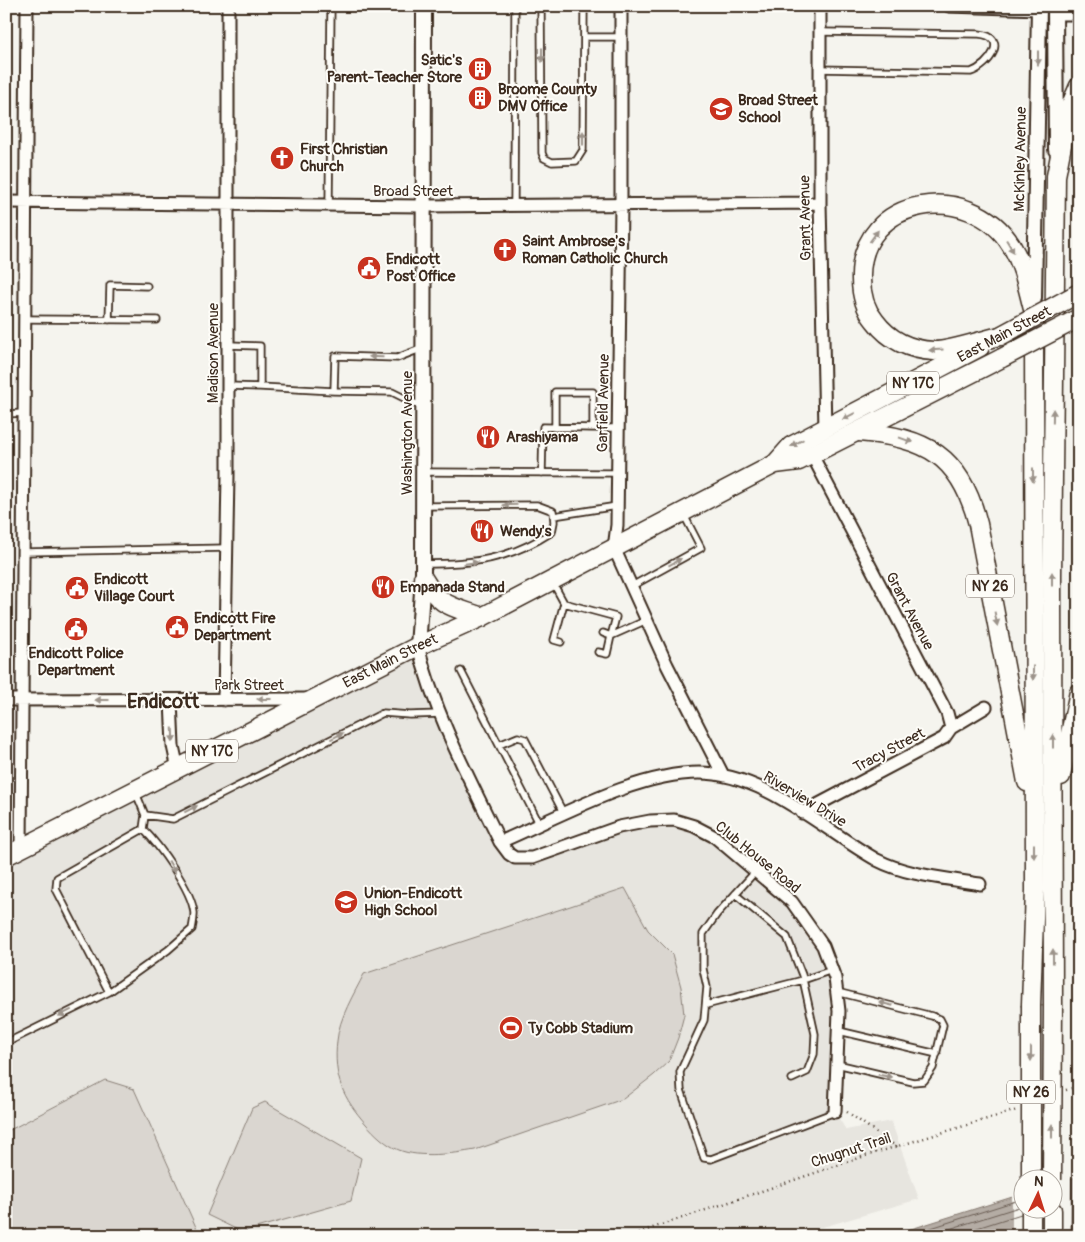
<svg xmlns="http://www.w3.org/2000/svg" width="1085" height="1242" font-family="Pangolin,sans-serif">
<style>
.built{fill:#e7e5df}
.green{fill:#dad6d0;stroke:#8a8077}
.water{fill:#b4aca4;stroke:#84786e}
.pier{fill:#f5f4ee}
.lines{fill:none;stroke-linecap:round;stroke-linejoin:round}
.shore{stroke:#6b5e54;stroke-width:1}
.service-casing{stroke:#3b2a1e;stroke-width:9}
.minor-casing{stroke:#3b2a1e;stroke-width:15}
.tertiary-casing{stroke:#3b2a1e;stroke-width:18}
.primary-casing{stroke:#3b2a1e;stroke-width:21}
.path{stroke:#3b2a1e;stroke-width:2.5;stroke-dasharray:1 4;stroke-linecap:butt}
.service{stroke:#fdfcf7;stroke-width:5.5}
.minor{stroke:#fdfcf7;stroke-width:11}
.tertiary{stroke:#fdfcf7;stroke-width:14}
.primary{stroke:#fdfcf7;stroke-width:18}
.primary-bridge-casing{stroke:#3b2a1e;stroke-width:21;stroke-linecap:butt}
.primary-bridge{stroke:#fdfcf7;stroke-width:18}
.oneway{fill:#9c938a}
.labels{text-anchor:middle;stroke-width:4;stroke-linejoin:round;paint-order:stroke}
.shield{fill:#fdfcf7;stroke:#75695f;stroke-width:1}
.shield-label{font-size:14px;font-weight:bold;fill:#3b2a1e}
.poi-label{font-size:15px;font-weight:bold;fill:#3b2a1e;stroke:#fdfcf7;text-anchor:start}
.street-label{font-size:15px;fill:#3b2a1e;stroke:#fdfcf7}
.district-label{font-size:20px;font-weight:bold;fill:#3b2a1e;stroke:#fdfcf7}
</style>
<rect width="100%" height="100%" fill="#f5f4ee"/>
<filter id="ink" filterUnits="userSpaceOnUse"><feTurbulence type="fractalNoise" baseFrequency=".02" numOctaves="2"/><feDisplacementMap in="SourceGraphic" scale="10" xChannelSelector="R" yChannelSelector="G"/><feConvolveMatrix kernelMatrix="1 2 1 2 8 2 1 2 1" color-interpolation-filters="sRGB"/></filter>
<g filter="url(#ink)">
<path class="built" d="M 418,646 L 452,744 L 515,858 L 650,821 L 694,826 L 792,902 L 835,978 L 835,1112 L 846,1130 L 891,1121 L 919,1199 L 792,1236 L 6,1236 L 6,856 Z"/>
<path class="green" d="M 625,888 L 648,930 L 672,954 L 681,987 L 684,1015 L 678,1038 L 669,1061 L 654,1075 L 623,1099 L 475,1150 C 453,1154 419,1158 399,1150 C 386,1145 375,1134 366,1124 C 343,1098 333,1077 337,1041 C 339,1018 354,994 364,974 Z
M 105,1080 L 134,1089 L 200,1236 L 6,1236 L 6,1132 Z
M 265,1102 L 361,1158 L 351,1201 L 242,1232 L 207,1215 L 252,1108 Z"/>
<path class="water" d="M 1079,1176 L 1079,1236 L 889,1236 L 1022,1194 L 1022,1210 L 1052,1210 L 1053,1185 Z"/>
<path class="pier" d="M 1071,1176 L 1070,1236 L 1012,1236 L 1012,1195 L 1022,1192 L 1022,1210 L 1052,1210 L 1052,1182 Z"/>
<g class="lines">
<path class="shore" d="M 906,1236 L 1022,1199
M 927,1236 L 1022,1206
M 952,1236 L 1021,1214"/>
<g class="service-casing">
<path id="service" d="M 541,6 L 542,153 L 544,158 L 552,162 L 576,161 L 583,150 L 584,6
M 584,37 L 621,37
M 819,69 L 971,72 C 989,66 1010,37 979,34 L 820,32
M 329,205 L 331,6
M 514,206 L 515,6
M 26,319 L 157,320
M 109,320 L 110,285 L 147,286
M 228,345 L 260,346 L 260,387 L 228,386
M 260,387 L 334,391
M 422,407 L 392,392 L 334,391 L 335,356 L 397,358 L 423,348
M 6,414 L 25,413
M 593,428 L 618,428
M 423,472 L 617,473
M 542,473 L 543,427 L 593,428 L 593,392 L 555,392 L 555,428
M 554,516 L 617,506
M 24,552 L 227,548
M 423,564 C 473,564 509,560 552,532 L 554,522 L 553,511 L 537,505 L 423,506
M 553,583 L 564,603
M 632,586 L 701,548 L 684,515
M 561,642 L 554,640 L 564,603 L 616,617 L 611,636 L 647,620
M 598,652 L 607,654 L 611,636 L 603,633
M 461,671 L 540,825
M 499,745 L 518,737 L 525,739 L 564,814
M 145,815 L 173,819 L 383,713 L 410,715 L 440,714
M 756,871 L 717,914 L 703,934 L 703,969 L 707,987 L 704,1020 L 680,1072 L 681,1090 L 704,1158 L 711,1159 L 835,1112
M 735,894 L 787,937 L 802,975 L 815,1034 L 814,1054 L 807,1072 L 792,1079
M 109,992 L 56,889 L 57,878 L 143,829 L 145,815 L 136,793
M 837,992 L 932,1016 L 940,1019 L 943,1025 L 933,1068 L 924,1081 L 913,1082 L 837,1064
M 706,1005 L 803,980 L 832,970
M 839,1031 L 937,1054
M 6,1043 L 109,992 L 168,950 L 192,929 C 193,924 194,918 194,913 C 192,890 159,845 143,829"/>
</g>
<g class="minor-casing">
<path id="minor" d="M 621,6 L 621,204 L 617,525 L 614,548 L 667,665 L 723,775
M 820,6 L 820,203 L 825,429
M 949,6 L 1039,9
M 1056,14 L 1079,14
M 6,202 L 423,206 L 820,203
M 812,455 L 947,713 L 951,728
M 418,646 C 435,715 469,778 500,842 L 509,854 L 515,858 L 532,858 L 619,827 L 650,821 L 674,820 L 694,826 L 715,837 L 792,902 L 823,946 L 835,978 L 839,1011 L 835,1112
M 6,700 L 309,699
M 171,700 L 173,746 L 178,769
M 224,700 L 228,475 L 228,6
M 802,813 L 944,738 L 951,728 L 986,707
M 500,842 C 559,817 636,773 699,773 C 765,773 823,830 877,860 C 908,876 947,878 980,884
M 21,848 L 27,6"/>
</g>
<g class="tertiary-casing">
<path id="tertiary" d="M 1055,6 L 1056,150
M 1034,298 L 1039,6
M 418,646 L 423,578 L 424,6"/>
</g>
<g class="primary-casing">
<g id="primary">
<path d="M 1000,336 C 981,340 953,351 934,351 C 910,350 889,340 875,321 C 865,309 861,295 861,279 C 859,195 971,180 1011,245 C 1024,266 1028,291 1034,313 L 1035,890 L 1031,1005"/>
<path d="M 859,432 C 926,437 961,456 978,524 L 1027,782"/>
<path d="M 775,464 L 791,446 L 980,347"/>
<path d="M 423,578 C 440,607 451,606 482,617"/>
<path d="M 1061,776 L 1079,692"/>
<path id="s1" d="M 6,856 L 418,646 L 482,617 L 775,464 L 799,461 L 1002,358"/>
<path d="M 1053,1005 L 1052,576 L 1056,176 L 1069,109 L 1079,86"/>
<path d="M 1031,1236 L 1031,1210"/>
<path d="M 1052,1236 L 1052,1210"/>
</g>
</g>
<path class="path" d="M 1066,1090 L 1079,1086
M 847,1112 L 897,1147
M 629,1236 L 865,1156 L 1017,1110"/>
<use href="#service" class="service"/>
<use href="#minor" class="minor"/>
<use href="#tertiary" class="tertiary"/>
<use href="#primary" class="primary"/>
<g class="primary-bridge-casing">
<path id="primary-bridge" d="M 1000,336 L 1079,293
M 1002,358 L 1079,318
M 1031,1180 L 1031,1005
M 1052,1180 L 1053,1005"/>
</g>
<use href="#primary-bridge" class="primary-bridge"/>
</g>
<defs><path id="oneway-solid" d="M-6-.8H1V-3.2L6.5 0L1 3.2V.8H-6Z" transform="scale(1.25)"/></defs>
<g class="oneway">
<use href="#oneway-solid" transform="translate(542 55) rotate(90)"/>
<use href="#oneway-solid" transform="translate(1038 58) rotate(90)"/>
<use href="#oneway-solid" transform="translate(583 138) rotate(-90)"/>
<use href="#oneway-solid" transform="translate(874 236) rotate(-54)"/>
<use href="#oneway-solid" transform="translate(1010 246) rotate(59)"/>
<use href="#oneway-solid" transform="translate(936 350) rotate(176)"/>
<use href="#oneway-solid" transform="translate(376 357) rotate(-178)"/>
<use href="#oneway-solid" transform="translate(849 416) rotate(153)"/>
<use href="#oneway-solid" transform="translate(1053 416) rotate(-89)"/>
<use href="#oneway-solid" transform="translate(906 440) rotate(20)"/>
<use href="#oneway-solid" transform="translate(797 443) rotate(150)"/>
<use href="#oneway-solid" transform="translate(1033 475) rotate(90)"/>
<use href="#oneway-solid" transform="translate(510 505) rotate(179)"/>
<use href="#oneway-solid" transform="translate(675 562) rotate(-29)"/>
<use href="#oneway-solid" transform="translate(471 563) rotate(-7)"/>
<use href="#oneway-solid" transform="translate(1052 579) rotate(-90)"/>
<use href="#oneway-solid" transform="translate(996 619) rotate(79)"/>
<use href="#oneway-solid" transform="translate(1033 673) rotate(90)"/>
<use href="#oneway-solid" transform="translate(264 699) rotate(180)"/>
<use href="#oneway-solid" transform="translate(102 700) rotate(-180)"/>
<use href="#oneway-solid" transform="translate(173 735) rotate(88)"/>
<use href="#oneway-solid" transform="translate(337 736) rotate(-27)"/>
<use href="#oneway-solid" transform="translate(1053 741) rotate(-90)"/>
<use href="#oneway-solid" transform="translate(191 809) rotate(-27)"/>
<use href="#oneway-solid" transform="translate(1034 851) rotate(90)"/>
<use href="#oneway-solid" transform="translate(172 867) rotate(61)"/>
<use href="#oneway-solid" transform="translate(1053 956) rotate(-90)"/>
<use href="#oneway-solid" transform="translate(886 1004) rotate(-166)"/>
<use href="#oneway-solid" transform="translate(65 1013) rotate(154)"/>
<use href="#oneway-solid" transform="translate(1031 1054) rotate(90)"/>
<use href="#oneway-solid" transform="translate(885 1076) rotate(12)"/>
<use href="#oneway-solid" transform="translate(1052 1131) rotate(-90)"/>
</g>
</g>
<defs>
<g id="building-disc" transform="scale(1.25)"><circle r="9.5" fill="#c8321e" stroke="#fdfcf7"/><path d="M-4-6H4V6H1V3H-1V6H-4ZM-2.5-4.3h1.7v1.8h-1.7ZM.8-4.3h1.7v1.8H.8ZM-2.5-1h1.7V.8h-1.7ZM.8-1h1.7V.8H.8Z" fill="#fff"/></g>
<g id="school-disc" transform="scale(1.25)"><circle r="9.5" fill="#c8321e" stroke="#fdfcf7"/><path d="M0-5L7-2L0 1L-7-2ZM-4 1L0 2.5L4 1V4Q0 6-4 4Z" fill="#fff"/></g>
<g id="church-disc" transform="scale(1.25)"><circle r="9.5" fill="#c8321e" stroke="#fdfcf7"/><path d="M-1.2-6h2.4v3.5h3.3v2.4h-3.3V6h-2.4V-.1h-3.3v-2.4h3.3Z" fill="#fff"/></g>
<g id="civic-disc" transform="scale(1.25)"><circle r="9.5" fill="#c8321e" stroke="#fdfcf7"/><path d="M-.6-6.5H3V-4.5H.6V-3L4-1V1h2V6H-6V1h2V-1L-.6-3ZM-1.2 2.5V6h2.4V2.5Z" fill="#fff"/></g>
<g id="restaurant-disc" transform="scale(1.25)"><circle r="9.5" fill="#c8321e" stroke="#fdfcf7"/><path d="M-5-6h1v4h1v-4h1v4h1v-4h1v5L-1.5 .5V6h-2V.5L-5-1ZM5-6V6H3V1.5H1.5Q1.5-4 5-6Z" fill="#fff"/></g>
<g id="stadium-disc" transform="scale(1.25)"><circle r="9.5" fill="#c8321e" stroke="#fdfcf7"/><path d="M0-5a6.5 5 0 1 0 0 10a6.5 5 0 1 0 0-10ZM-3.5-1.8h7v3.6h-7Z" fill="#fff"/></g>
</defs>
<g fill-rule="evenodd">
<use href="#building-disc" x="480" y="69"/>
<use href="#building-disc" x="480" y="98"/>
<use href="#school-disc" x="721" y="109"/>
<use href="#church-disc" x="282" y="158"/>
<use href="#church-disc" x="505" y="250"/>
<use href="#civic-disc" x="369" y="268"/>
<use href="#restaurant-disc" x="488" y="437"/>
<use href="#restaurant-disc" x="482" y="531"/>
<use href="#restaurant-disc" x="383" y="587"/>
<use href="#civic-disc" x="77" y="588"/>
<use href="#civic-disc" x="177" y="627"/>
<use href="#civic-disc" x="76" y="629"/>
<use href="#school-disc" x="346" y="902"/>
<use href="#stadium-disc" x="511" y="1028"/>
</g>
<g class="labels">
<g class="shield">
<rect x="887" y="371.5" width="52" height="23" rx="4"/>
<rect x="966" y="574.5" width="48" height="23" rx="4"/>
<rect x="186" y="739.5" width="52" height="23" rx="4"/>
<rect x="1007" y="1080.5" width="48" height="23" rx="4"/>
</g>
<g class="shield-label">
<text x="913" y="388">NY 17C</text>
<text x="990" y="591">NY 26</text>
<text x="212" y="756">NY 17C</text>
<text x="1031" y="1097">NY 26</text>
</g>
<g class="poi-label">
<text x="462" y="65" text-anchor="end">Satic's<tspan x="462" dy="17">Parent-Teacher Store</tspan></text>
<text x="498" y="94">Broome County<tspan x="498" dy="17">DMV Office</tspan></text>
<text x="738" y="105">Broad Street<tspan x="738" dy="17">School</tspan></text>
<text x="300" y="154">First Christian<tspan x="300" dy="17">Church</tspan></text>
<text x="522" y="246">Saint Ambrose's<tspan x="522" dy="17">Roman Catholic Church</tspan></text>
<text x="386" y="264">Endicott<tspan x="386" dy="17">Post Office</tspan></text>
<text x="506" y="442">Arashiyama</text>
<text x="500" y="536">Wendy's</text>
<text x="94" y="584">Endicott<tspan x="94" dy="17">Village Court</tspan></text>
<text x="400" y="592">Empanada Stand</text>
<text x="194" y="623">Endicott Fire<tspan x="194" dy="17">Department</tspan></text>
<text x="76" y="658" text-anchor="middle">Endicott Police<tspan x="76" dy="17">Department</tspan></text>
<text x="364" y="898">Union-Endicott<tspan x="364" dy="17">High School</tspan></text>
<text x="528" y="1033">Ty Cobb Stadium</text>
</g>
<g class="street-label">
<text transform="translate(1020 159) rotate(-89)" y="5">McKinley Avenue</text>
<text x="413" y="196">Broad Street</text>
<text transform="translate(805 218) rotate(-91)" y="5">Grant Avenue</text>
<text transform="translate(1004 334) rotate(-28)" y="5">East Main Street</text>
<text transform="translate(213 353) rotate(-90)" y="5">Madison Avenue</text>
<text transform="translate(603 403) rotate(-89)" y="5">Garfield Avenue</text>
<text transform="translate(407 433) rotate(-90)" y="5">Washington Avenue</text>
<text transform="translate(910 611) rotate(62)" y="5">Grant Avenue</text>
<text dy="5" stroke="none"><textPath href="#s1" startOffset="431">East Main Street</textPath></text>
<text x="249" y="690">Park Street</text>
<text transform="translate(889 750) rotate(-28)" y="5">Tracy Street</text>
<text transform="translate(805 799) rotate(31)" y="5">Riverview Drive</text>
<text transform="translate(758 857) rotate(39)" y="5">Club House Road</text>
<text transform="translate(851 1150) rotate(-18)" y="5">Chugnut Trail</text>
</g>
<g class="district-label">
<text x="163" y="708">Endicott</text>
</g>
</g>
<rect width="1085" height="1242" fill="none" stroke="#fdfcf7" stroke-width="25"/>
<rect x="12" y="12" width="1060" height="1217" fill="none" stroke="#3b2a1e" stroke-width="2" filter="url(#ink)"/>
<g transform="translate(1038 1194) rotate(4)"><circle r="24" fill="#fdfcf7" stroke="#afa8a0"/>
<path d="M0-4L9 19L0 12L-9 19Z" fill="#c8321e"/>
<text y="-8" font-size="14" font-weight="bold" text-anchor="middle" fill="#3b2a1e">N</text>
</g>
</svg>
